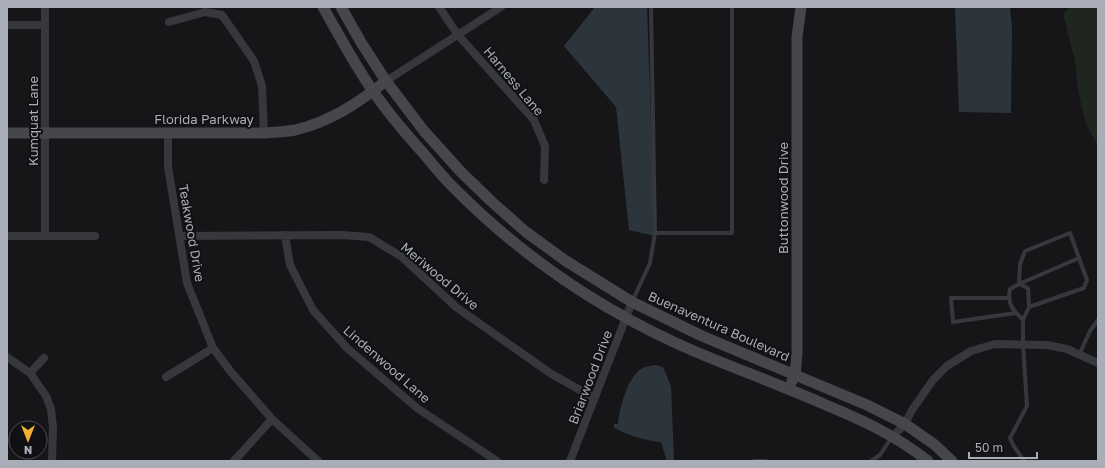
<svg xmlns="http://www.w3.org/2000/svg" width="1105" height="468" font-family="'Golos Text',sans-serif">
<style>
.green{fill:#1e261f}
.water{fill:#2c353c}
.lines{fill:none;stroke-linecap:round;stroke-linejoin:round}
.lane{stroke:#37383d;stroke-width:4}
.street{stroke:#37383d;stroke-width:8}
.secondary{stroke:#45474d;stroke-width:11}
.labels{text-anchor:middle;stroke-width:4;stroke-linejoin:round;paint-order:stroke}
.street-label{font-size:13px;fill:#a8adb8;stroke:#111113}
</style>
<rect width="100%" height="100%" fill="#161618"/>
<path class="green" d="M 1070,7 L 1098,7 L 1098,146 L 1086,124 L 1078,91 L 1075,61 L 1063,13 Z"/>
<path class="water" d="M 595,7 L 647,7 L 655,236 L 629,230 L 616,107 L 564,46 Z
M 955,7 L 1010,7 L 1012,28 L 1011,113 L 959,112 Z
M 655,365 L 663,367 L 671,386 L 674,461 L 667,461 L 661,442 C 642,440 631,436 614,428 L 614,424 L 618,424 C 619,409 628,375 643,368 C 646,366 651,366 655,365 Z"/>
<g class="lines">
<path class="lane" d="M 655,233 L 732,233 L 732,7
M 1008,298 L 951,298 L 953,322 L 1016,313
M 632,302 L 650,263 L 655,233 L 651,7
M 1029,307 L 1084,288 L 1087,280 L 1070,233 L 1025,251 L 1020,264 L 1019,284 L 1079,258
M 1023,320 C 1012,309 1007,304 1010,289 L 1019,284 L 1028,288 L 1029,307 L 1023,320 L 1023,344 L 1027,406 L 1010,438 L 1013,445 L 1024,461
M 1079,355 L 1090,331 L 1098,320
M 754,461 L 766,461
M 871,461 L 880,455 L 891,438"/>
<path class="street" d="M 439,7 L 458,35 L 534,120 L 545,146 L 544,180
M 169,22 L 205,12 L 222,15 L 254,61 L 262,86 L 264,133
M 7,25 L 45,25
M 386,81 L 501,7
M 168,132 L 168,167 L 187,283 L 213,348 L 231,372 L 272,419 L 318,461
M 285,235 L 290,265 L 313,310 L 347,348 L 417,408 L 497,461
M 7,236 L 95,236
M 45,236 L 45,7
M 180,236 L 341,235 L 369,237 L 402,257 L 456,307 L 550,373 L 594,398
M 7,357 L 30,373 L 46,396 L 51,409 L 53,428 L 52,461
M 30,373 L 44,358
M 166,377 L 213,348
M 893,436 L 905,424 L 912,410 L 933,380 L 947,366 L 971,351 L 995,344 L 1047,345 L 1067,349 L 1098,363
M 234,461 L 272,419
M 570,461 L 632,302"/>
<path class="secondary" d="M 323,7 C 339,35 354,64 373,91 C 388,113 406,134 424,154 C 433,165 442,176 452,186 C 522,257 605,313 696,352 C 739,370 783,386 826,405 C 864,421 895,435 928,461
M 341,7 L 362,44 L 386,81 L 424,131 L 461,172 L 492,202 L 526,232 L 566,261 L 632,302 L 702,336 L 867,405 L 905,424 L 935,445 L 952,461
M 7,133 L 264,133 C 274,132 285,132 295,130 C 330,122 358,103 386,81
M 792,381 L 795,375 L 797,353 L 797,37 L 801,7"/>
</g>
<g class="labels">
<g class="street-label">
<text transform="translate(514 81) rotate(50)" y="5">Harness Lane</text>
<text x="204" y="124">Florida Parkway</text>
<text transform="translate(33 121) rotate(-90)" y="5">Kumquat Lane</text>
<text transform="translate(783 198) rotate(-90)" y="5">Buttonwood Drive</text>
<text transform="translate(192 233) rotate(80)" y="5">Teakwood Drive</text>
<text transform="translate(440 276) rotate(40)" y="5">Meriwood Drive</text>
<text transform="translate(719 326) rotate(24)" y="5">Buenaventura Boulevard</text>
<text transform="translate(387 364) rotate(41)" y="5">Lindenwood Lane</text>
<text transform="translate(590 377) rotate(-69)" y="5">Briarwood Drive</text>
</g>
</g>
<rect width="1105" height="468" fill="none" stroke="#a8adb8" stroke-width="16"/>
<g transform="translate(28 440) rotate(180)"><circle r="19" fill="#111113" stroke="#4d4f55"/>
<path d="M0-3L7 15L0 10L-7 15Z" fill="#f2b134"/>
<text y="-6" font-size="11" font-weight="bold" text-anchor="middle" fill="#a8adb8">N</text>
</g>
<path d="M969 452v6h68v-6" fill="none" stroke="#a8adb8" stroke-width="2"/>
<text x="975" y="452" font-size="12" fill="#a8adb8" stroke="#111113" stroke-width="3" paint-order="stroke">50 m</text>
</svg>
